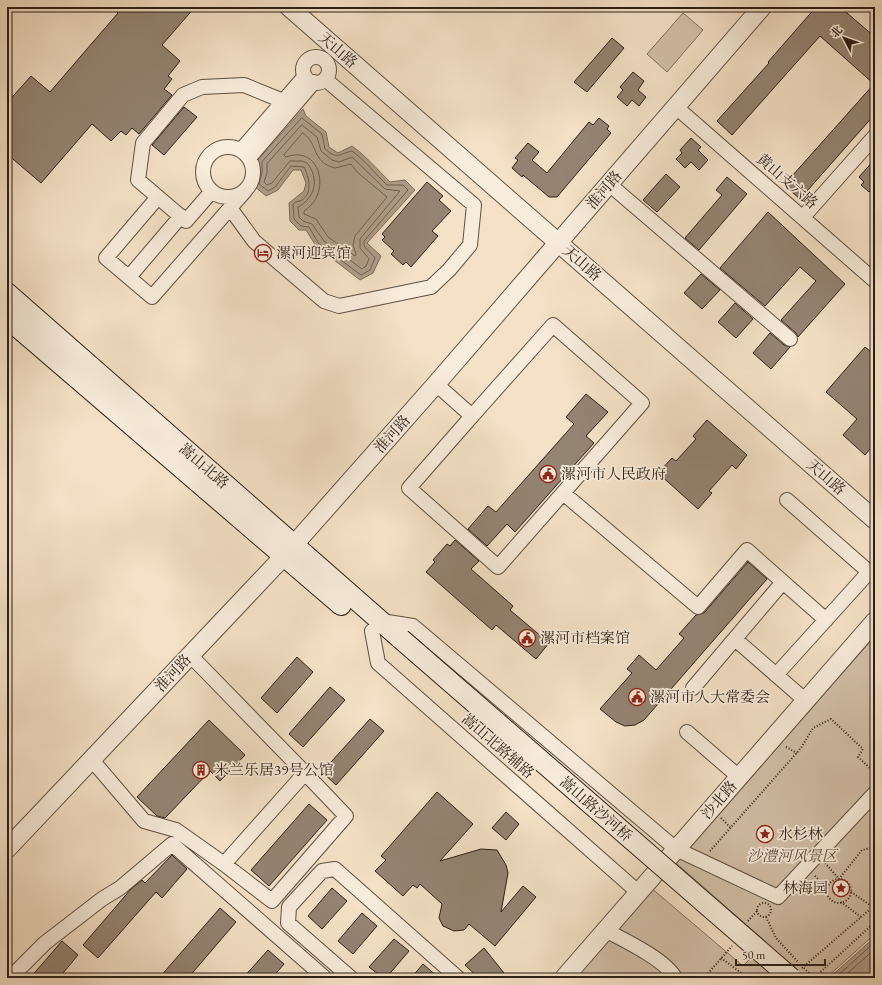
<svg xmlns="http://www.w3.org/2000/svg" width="882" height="985" font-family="'EB Garamond','Noto Serif SC',serif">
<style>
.green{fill:#d3c0a9;stroke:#7f7060}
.water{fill:#b09f8b;stroke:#7b6c5c}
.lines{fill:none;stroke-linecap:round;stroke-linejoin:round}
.shore{stroke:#6e5f50;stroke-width:1}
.building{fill:#948472;stroke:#2b1f16}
.minor-casing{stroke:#5e5042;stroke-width:16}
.tertiary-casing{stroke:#5e5042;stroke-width:20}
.secondary-casing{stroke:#2b1f16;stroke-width:22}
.path{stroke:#2b1f16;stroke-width:2;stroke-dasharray:1 2;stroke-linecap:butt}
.minor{stroke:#f8ecdb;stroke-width:14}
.tertiary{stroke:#f8ecdb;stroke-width:18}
.secondary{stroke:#f8ecdb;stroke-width:20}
.secondary-bridge-casing{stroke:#2b1f16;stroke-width:22;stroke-linecap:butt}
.secondary-bridge{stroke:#f8ecdb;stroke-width:20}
.labels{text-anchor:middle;stroke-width:3.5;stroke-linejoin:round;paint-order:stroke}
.street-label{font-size:15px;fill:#2b1f16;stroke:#f8ecdb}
.poi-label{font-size:15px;fill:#2b1f16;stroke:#f8ecdb;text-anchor:start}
.park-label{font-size:15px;font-style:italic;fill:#5d4f42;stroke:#f8ecdb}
</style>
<rect width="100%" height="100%" fill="#f5e1c7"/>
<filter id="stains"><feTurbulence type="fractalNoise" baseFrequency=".005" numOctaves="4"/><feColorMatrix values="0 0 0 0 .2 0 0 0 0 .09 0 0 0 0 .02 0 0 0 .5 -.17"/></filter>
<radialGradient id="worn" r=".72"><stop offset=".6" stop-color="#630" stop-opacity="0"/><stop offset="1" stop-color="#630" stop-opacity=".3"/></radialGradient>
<path class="green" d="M 683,13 L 703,30 L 667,72 L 647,54 Z
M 875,636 L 875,934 L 826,978 L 573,978 L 650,887 L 743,966 L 766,942 L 676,863 Z"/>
<path class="water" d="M 303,109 L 306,116 L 326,132 L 329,147 L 338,153 L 352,146 C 366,156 377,169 390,182 L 405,180 L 415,190 L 367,243 L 381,256 L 373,273 L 360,280 L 316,246 L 306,230 L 299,230 L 290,221 L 289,203 L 304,191 L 306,183 L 301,170 L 293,170 L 278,190 L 266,196 L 253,185 L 258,172 L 257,161 Z
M 875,937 L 875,978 L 829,978 Z"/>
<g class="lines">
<path class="shore" d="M 302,118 L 322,134 L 325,149 C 338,160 338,154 352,151 C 365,160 375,174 387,185 L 403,185 L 408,190 L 364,241 L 364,246 L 375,258 L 370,270 L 361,275 L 319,244 L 309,227 L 301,226 L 294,219 L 293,204 C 296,201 298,202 302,200 C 313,193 309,177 304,167 L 291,166 L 275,187 L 268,191 L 259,184 L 262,173 L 262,162 Z
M 302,125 L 317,137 L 321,151 L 332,160 L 339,162 L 352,157 L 385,189 L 400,191 L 360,239 L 360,248 L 369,259 L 366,266 L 362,269 L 324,241 L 312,224 L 303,221 L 299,217 L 298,207 C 315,198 320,179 307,163 L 302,161 L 290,161 L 272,183 L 267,185 L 264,182 L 267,173 L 267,164 Z
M 303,133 C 319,144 311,162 335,168 L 351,164 L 357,172 L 387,197 L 355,236 L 353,245 L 356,254 L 355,256 L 328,237 L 316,219 L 304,214 L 304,211 C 332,194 321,144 286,157 L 284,155 Z
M 835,978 L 875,942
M 842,978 L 875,949"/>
</g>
<path class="building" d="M 112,7 L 195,7 L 162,45 L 180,61 L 168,76 L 172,79 L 164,89 L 172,95 L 139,134 L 132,128 L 126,135 L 121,131 L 111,141 L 92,124 L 41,183 L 7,154 L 7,103 L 31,76 L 50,92 L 118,13 Z
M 816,7 L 840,7 L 875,37 L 875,114 L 800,199 L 784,185 L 874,84 L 820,36 L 732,135 L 717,121 L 769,63 L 768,62 Z
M 612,38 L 624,48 L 587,92 L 574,82 Z
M 633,72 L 644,81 L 638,90 L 646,97 L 639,106 L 632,100 L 627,106 L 617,97 L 623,90 L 620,87 Z
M 184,107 L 197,117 L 164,155 L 152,145 Z
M 599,118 L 609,126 L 607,129 L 611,133 L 557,197 L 549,197 L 523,175 L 522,177 L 512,168 L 518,160 L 515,158 L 528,143 L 539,152 L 532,160 L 547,173 L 589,122 L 593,125 Z
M 691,138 L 701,147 L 698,150 L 708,160 L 699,170 L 691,162 L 685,168 L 676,159 L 682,153 L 680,150 Z
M 875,159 L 875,185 L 869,192 L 861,185 L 864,182 L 859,177 Z
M 666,174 L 680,187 L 657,212 L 643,200 Z
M 727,177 L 747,194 L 699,250 L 685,238 L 722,195 L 716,190 Z
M 427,182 L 443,196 L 439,200 L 451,211 L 432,231 L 438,236 L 411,267 L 406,262 L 403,265 L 391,254 L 394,251 L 382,240 L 385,237 L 382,234 Z
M 768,212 L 845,284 L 798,337 L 796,333 L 781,320 L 816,281 L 800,267 L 765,306 L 720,268 Z
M 701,274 L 720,290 L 702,309 L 684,293 Z
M 735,303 L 753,319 L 736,338 L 718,322 Z
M 770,333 L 784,345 L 790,347 L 771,369 L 753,353 Z
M 865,347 L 875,355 L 875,443 L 865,455 L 843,435 L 857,419 L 826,392 Z
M 586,394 L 608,412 L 586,436 L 594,443 L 515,532 L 507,524 L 487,546 L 468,529 L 488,506 L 496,512 L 574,424 L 566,417 Z
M 707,420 L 747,455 L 736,469 L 732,465 L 709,491 L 712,493 L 698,509 L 658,473 L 672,458 L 676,461 L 696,439 L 693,436 Z
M 455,540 L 479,561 L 471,569 L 513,606 L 510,610 L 549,643 L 536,659 L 496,625 L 492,630 L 426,572 L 435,562 L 433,560 L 447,544 L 450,546 Z
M 748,562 L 767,579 L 644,720 L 635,725 L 625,726 L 616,722 L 600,709 L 632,673 L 627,669 L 639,655 L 656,670 L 684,638 L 679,634 L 696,615 L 704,613 Z
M 297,657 L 313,672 L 277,713 L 261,698 Z
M 330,687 L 345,700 L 303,747 L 289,734 Z
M 370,719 L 384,731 L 336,785 L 322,772 Z
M 209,720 L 245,755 L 220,781 L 210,771 L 165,818 L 157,816 L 137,797 Z
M 437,792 L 473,824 L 440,861 L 481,849 L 497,850 L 506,865 L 508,873 L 501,912 L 523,886 L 536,897 L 495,946 L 469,924 L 464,930 L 454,931 L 443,926 L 439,918 L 442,904 L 420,884 L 417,888 L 413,885 L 403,896 L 375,871 L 386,860 L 381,856 Z
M 309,804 L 327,820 L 269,886 L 251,870 Z
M 506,812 L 519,824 L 506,840 L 492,828 Z
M 172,855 L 187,869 L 162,898 L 156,892 L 98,958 L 83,945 L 131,889 L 142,880 L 145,883 Z
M 332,888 L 347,901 L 322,929 L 308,916 Z
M 220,908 L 236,922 L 188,978 L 159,978 Z
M 362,913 L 377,926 L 353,954 L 338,941 Z
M 394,939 L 409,951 L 386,978 L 383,978 L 369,967 Z
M 62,941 L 78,955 L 59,978 L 30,978 Z
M 484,948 L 508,978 L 479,978 L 465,965 Z
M 268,950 L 284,964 L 272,978 L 243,978 Z
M 423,964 L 439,978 L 411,978 Z"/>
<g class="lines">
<g class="minor-casing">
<path id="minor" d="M303 70a13 13 0 1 1 26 0a13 13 0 1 1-26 0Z
M 676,107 L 875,281
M203 172a25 25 0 1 1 50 0a25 25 0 1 1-50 0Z
M 241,150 L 305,76
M 249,158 L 314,82
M 609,184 L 790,339
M 212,191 L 186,221 L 138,180 L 143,143 L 183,95 L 202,87 L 244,85 L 283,101
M 158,197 L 106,258 L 152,297 L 245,191
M 230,208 L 254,241 L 270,255 L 324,301 L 339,306 L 431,287 L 449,270 L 470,245 L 474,205 L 325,79
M 803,217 L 875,136
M 129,277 L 181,216
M 436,384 L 472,416 L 553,325 L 642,403 L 498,567 L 409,488 L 472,416
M 563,493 L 698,607 L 747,550 L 783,582 L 693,688
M 783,582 L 826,620
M 381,621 L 413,626 L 676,849 L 778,897 L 875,793
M 372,631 L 378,663 L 638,892
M 735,639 L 806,701
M 776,675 L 869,572 L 787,500
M 687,732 L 739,777
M 92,760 L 144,821 L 176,830 L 224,864 L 305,773 L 190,655
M 224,864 L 272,901 L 346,816 L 305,773
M 605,930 C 624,940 666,960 675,978
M 10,978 L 45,943 L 102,899 L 120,888 L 172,844 L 325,978
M 351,978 L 288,923 L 289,907 L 322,871 L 335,869 L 458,978"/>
</g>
<g class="tertiary-casing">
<path id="tertiary" d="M 289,7 L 875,520
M 7,849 L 284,556 L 436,384 L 762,7
M 564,978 L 875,621"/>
</g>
<g class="secondary-casing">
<path id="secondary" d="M 7,293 L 401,639
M 7,318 L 341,605"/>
</g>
<path class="path" d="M 786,747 L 797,753
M 721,818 L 730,827
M 710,851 L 801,748 L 813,728 L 831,719 L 863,749 L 858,757 L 875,773
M 825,863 L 839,879 L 862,850 L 875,847
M 815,876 L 827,889
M827 891a12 12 0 1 1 24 0a12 12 0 1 1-24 0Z
M 851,892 L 873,907
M 841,902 L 861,917
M757 910a7 7 0 1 1 14 0a7 7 0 1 1-14 0Z
M 766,917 L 776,938 L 798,962
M 748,921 L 757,911
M 721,958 L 748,978
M 802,968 L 875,905
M 804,968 L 814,978
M 704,978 L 732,946
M 814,978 L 875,922"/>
<use href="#minor" class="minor"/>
<use href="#tertiary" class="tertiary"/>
<use href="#secondary" class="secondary"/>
<g class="secondary-bridge-casing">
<path id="secondary-bridge" d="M 401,639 L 791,978"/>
</g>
<use href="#secondary-bridge" class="secondary-bridge"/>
</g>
<defs>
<g id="hotel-ring" transform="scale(0.9)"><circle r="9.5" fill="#f8ecdb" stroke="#8f2418" stroke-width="1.5"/><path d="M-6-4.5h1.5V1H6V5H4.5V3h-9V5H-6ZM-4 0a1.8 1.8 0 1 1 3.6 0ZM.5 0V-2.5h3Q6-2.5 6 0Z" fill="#8f2418"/></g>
<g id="civic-ring" transform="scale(0.9)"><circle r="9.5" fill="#f8ecdb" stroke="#8f2418" stroke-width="1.5"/><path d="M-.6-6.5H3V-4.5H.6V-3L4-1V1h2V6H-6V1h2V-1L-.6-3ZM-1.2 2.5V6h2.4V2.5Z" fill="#8f2418"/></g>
<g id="building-ring" transform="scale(0.9)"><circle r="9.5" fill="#f8ecdb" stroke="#8f2418" stroke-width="1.5"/><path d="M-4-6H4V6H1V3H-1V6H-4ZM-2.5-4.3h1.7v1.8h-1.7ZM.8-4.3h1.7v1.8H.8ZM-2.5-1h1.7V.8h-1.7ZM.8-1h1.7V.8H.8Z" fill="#8f2418"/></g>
<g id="sight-ring" transform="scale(0.9)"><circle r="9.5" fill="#f8ecdb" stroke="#8f2418" stroke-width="1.5"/><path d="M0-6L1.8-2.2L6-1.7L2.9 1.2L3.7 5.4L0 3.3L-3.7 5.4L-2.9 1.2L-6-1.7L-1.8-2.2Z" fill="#8f2418"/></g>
</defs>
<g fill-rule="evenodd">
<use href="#hotel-ring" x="263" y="253"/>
<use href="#civic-ring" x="548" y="474"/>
<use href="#civic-ring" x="527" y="638"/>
<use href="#civic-ring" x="637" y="697"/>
<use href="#building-ring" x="201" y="770"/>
<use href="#sight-ring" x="765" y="834"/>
<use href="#sight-ring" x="841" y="888"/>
</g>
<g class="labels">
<g class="street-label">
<text transform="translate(338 50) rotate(41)" y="5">天山路</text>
<text transform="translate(787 181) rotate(41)" y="5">黄山支六路</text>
<text transform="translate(604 190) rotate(-49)" y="5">淮河路</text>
<text transform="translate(582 263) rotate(41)" y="5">天山路</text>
<text transform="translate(392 434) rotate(-48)" y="5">淮河路</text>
<text transform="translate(204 466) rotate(41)" y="5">嵩山北路</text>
<text transform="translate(826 477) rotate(41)" y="5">天山路</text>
<text transform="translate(173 673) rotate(-47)" y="5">淮河路</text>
<text transform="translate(498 746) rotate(41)" y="5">嵩山北路辅路</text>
<text transform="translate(719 800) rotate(-49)" y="5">沙北路</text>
<text transform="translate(596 809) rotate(41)" y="5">嵩山路沙河桥</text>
</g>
<g class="poi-label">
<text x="276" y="258">漯河迎宾馆</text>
<text x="561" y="479">漯河市人民政府</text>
<text x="540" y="643">漯河市档案馆</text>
<text x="650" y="702">漯河市人大常委会</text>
<text x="214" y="775">米兰乐居39号公馆</text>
<text x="778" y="839">水杉林</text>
<text x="828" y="893" text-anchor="end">林海园</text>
</g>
<g class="park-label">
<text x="792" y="861">沙澧河风景区</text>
</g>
</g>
<rect width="882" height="985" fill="none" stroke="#f5e1c7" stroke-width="24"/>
<rect x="8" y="8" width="866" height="969" fill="none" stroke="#2b1f16" stroke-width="2"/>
<rect x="12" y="12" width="858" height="961" fill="none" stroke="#2b1f16"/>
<g transform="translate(844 38) rotate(311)" stroke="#f8ecdb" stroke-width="3" paint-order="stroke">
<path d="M0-3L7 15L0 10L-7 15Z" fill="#2b1f16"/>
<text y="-6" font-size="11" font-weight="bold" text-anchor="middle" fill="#2b1f16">北</text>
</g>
<path d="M736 959v6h89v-6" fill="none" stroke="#2b1f16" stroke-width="2"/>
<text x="742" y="959" font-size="12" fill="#2b1f16" stroke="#f8ecdb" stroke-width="3" paint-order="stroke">50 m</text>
<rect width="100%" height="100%" filter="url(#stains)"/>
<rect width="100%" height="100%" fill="url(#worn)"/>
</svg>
